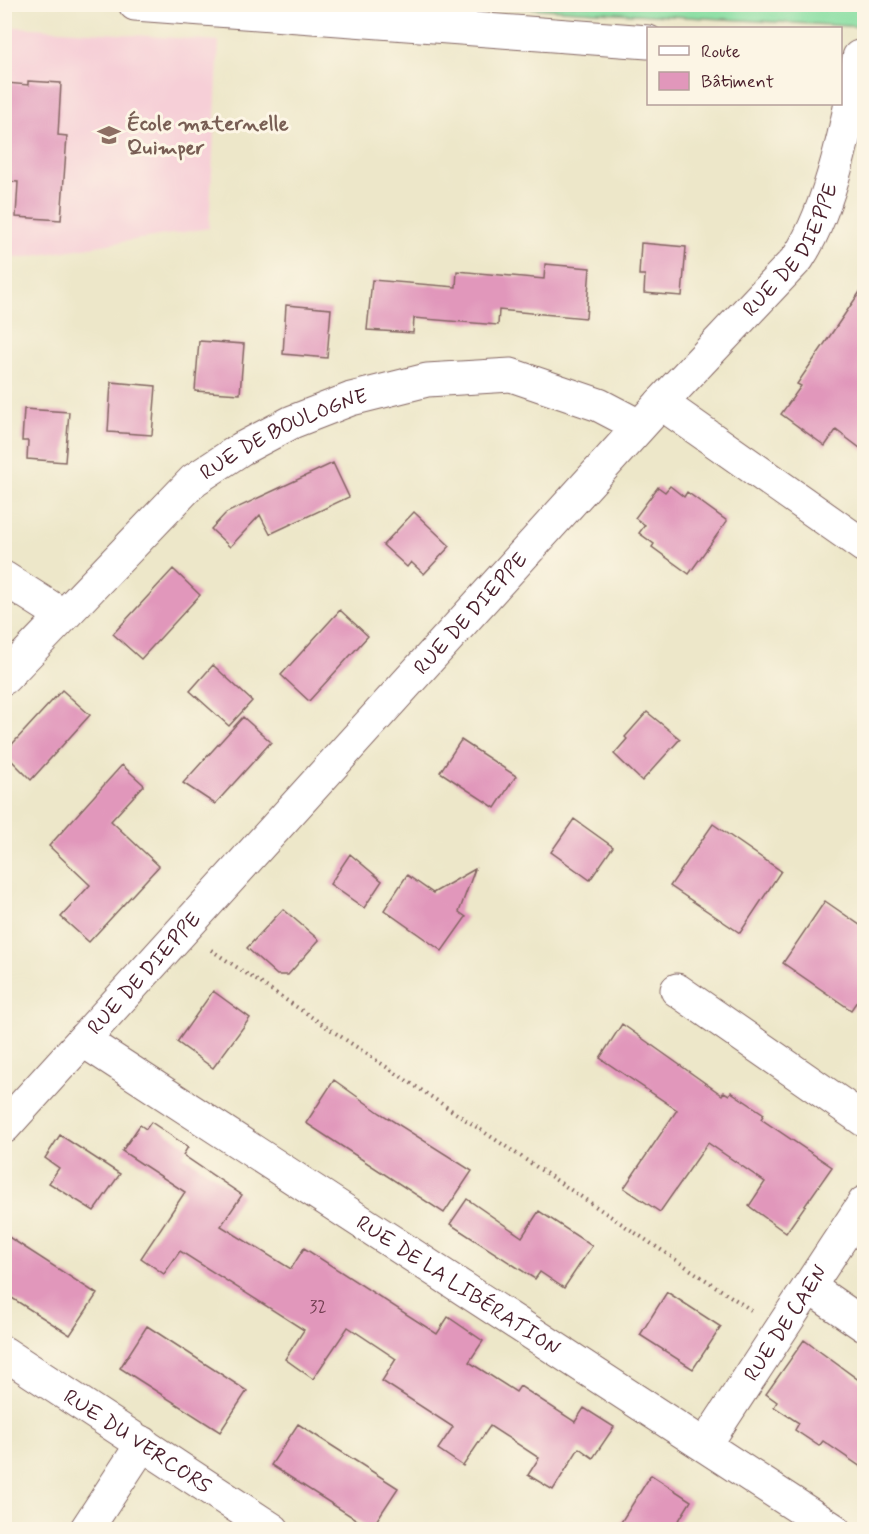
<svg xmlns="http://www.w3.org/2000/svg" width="869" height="1534" font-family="Mynerve,sans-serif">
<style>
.built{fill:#f6cfd7}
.green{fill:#88dea2;stroke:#697e66;stroke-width:1.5}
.building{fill:#e197bb}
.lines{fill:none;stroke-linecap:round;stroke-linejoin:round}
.minor-casing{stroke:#836562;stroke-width:35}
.path{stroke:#836562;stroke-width:4;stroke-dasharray:1.5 4.5;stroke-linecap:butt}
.minor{stroke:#fff;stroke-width:33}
.labels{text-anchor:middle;stroke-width:6;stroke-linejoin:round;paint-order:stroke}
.number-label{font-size:18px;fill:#703d4f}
.education-label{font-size:21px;font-weight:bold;fill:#785e54;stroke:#fcf5e5;text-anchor:start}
.street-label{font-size:21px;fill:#4a1f2b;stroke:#fcf5e5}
</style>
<rect width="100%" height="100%" fill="#fcf5e5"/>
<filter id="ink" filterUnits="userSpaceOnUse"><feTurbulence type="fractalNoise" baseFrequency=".0167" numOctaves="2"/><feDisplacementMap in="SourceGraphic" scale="12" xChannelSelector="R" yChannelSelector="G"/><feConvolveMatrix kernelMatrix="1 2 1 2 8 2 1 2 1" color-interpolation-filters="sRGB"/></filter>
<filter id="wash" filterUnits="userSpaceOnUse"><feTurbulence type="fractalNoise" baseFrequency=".008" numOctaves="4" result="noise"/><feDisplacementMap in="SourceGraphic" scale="24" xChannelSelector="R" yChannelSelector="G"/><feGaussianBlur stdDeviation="1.35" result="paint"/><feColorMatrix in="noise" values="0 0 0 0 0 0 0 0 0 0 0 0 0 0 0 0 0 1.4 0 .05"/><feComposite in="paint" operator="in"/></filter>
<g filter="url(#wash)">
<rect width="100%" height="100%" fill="#ede7c9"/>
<path class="built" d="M 4,26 L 219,41 L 209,228 L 21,258 L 5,256 Z"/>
<path class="green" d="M 471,5 L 864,5 L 864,27 Z"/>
<g id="blocks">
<path class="building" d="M 28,81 L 61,83 L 58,135 L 67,136 L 61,220 L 16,217 L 18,182 L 4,181 L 4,93 L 7,94 L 7,83 L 28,85 Z
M 641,243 L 686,247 L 682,296 L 644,293 L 645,275 L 639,275 Z
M 545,264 L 590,268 L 586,318 L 499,310 L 498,325 L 414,318 L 413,333 L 367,330 L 372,280 L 456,287 L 457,271 L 544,279 Z
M 864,286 L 864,451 L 836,430 L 825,446 L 781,414 L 801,386 L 797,384 Z
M 286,305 L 331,309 L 327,358 L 283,354 Z
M 199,341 L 244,344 L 240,394 L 195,391 Z
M 111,382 L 156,386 L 152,435 L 108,432 Z
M 24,409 L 69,412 L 65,462 L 27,459 L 28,441 L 22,441 Z
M 333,463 L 349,497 L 270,534 L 260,515 L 230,547 L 211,529 L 226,513 Z
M 670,486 L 684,497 L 687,492 L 727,521 L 689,574 L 652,547 L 654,544 L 639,533 L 645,525 L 635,518 L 658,487 L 665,492 Z
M 414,512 L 450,546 L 424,574 L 411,562 L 407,567 L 383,545 Z
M 173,569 L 200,595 L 141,659 L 113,634 Z
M 340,610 L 368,636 L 309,701 L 281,675 Z
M 213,665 L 252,701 L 229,726 L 190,691 Z
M 62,690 L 90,715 L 31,780 L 4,753 Z
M 647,712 L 680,739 L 642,781 L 614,754 L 627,739 L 625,737 Z
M 243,717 L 271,742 L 215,804 L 183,783 Z
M 461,740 L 516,776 L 495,808 L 440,772 Z
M 122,765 L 144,785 L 111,821 L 159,866 L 89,942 L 61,917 L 90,885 L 49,846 Z
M 574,819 L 613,847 L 590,880 L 551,852 Z
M 713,824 L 781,871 L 740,933 L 670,886 Z
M 350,854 L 382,881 L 364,908 L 330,884 Z
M 475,869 L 459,912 L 466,917 L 442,951 L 384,910 L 407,875 L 433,893 Z
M 825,901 L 864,928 L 864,991 L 851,1010 L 783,963 Z
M 283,909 L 319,940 L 288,975 L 277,975 L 247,948 Z
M 213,991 L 250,1018 L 213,1068 L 177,1042 Z
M 622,1024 L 722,1095 L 724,1092 L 729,1095 L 731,1092 L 764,1114 L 761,1119 L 832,1167 L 786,1233 L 749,1206 L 765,1182 L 708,1143 L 660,1212 L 624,1188 L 677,1110 L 600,1058 Z
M 334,1080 L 380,1113 L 472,1171 L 444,1213 L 306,1123 Z
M 151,1122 L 188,1147 L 183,1155 L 242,1195 L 221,1226 L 291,1269 L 304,1248 L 437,1334 L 448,1317 L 483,1341 L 469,1362 L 516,1392 L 520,1386 L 575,1422 L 584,1408 L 614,1427 L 593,1458 L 579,1448 L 553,1490 L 528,1475 L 539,1458 L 490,1426 L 463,1466 L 438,1449 L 453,1427 L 382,1381 L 396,1359 L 348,1327 L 313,1379 L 285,1359 L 304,1330 L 180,1251 L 164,1274 L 141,1258 L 185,1192 L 122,1151 L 140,1125 L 146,1129 Z
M 60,1135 L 120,1174 L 94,1211 L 49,1183 L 59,1168 L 45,1158 Z
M 467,1199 L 522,1237 L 539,1211 L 592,1246 L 564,1288 L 540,1272 L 535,1279 L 450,1224 Z
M 4,1234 L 97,1294 L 70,1335 L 4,1293 Z
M 667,1292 L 721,1327 L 693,1369 L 640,1335 Z
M 147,1326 L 247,1391 L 220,1432 L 120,1368 Z
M 804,1340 L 864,1384 L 864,1469 L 823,1441 L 819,1446 L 795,1430 L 799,1423 L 774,1407 L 777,1402 L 766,1394 Z
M 298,1424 L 398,1488 L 371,1529 L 271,1465 Z
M 651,1475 L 691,1501 L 673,1530 L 616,1530 Z"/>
</g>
</g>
<g filter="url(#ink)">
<use href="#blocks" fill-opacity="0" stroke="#836562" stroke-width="1.5"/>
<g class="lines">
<g class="minor-casing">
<g id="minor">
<path d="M 135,4 L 648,42"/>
<path d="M 661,403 L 864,546"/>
<path d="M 4,578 L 62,615"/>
<path id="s1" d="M 4,678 L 194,480 L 241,449 L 292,422 L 351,399 L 427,380 L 511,375 L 599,405 L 639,426"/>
<path d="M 677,990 L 864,1120"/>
<path id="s2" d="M 84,1041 L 834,1530"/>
<path id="s3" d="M 4,1127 L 661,403 L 798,258 C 831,208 850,116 859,57"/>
<path d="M 809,1287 L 864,1325"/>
<path id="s4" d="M 4,1353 L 273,1530"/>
<path id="s5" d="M 705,1445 L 864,1203"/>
<path d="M 86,1530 L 143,1443"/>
</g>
</g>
<path class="path" d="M 211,950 L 751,1310"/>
<use href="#minor" class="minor"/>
</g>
</g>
<defs>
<g id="school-bare" transform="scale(1.8)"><path d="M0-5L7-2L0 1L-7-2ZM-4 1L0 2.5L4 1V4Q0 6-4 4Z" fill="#8d6e63" stroke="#fcf5e5" stroke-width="2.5" paint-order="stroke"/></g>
</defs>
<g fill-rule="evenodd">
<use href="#school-bare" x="109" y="135"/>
</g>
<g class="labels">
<g class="number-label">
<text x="318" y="1312">32</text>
</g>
<g class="education-label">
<text x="127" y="130">École maternelle<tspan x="127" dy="24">Quimper</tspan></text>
</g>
<g class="street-label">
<text dy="7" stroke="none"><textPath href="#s3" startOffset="1180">RUE DE DIEPPE</textPath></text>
<text dy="7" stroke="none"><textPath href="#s1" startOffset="376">RUE DE BOULOGNE</textPath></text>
<text dy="7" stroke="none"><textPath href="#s3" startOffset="694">RUE DE DIEPPE</textPath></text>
<text dy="7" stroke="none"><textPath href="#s3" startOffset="208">RUE DE DIEPPE</textPath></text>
<text dy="7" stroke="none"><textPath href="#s2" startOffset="447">RUE DE LA LIBÉRATION</textPath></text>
<text dy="7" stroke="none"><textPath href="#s5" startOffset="146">RUE DE CAEN</textPath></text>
<text dy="7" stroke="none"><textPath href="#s4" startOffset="160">RUE DU VERCORS</textPath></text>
</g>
</g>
<rect width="869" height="1534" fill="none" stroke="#fcf5e5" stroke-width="24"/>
<rect x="647" y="27" width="195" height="78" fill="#fcf5e5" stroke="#b59f9b" stroke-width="1.5"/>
<rect x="659" y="46" width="30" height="9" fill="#ffffff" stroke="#b59f9b" stroke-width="1.5"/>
<text x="701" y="57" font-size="18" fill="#4a1f2b">Route</text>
<rect x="659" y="72" width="30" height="18" fill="#e197bb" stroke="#b59f9b" stroke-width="1.5"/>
<text x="701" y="87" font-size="18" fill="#4a1f2b">Bâtiment</text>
</svg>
